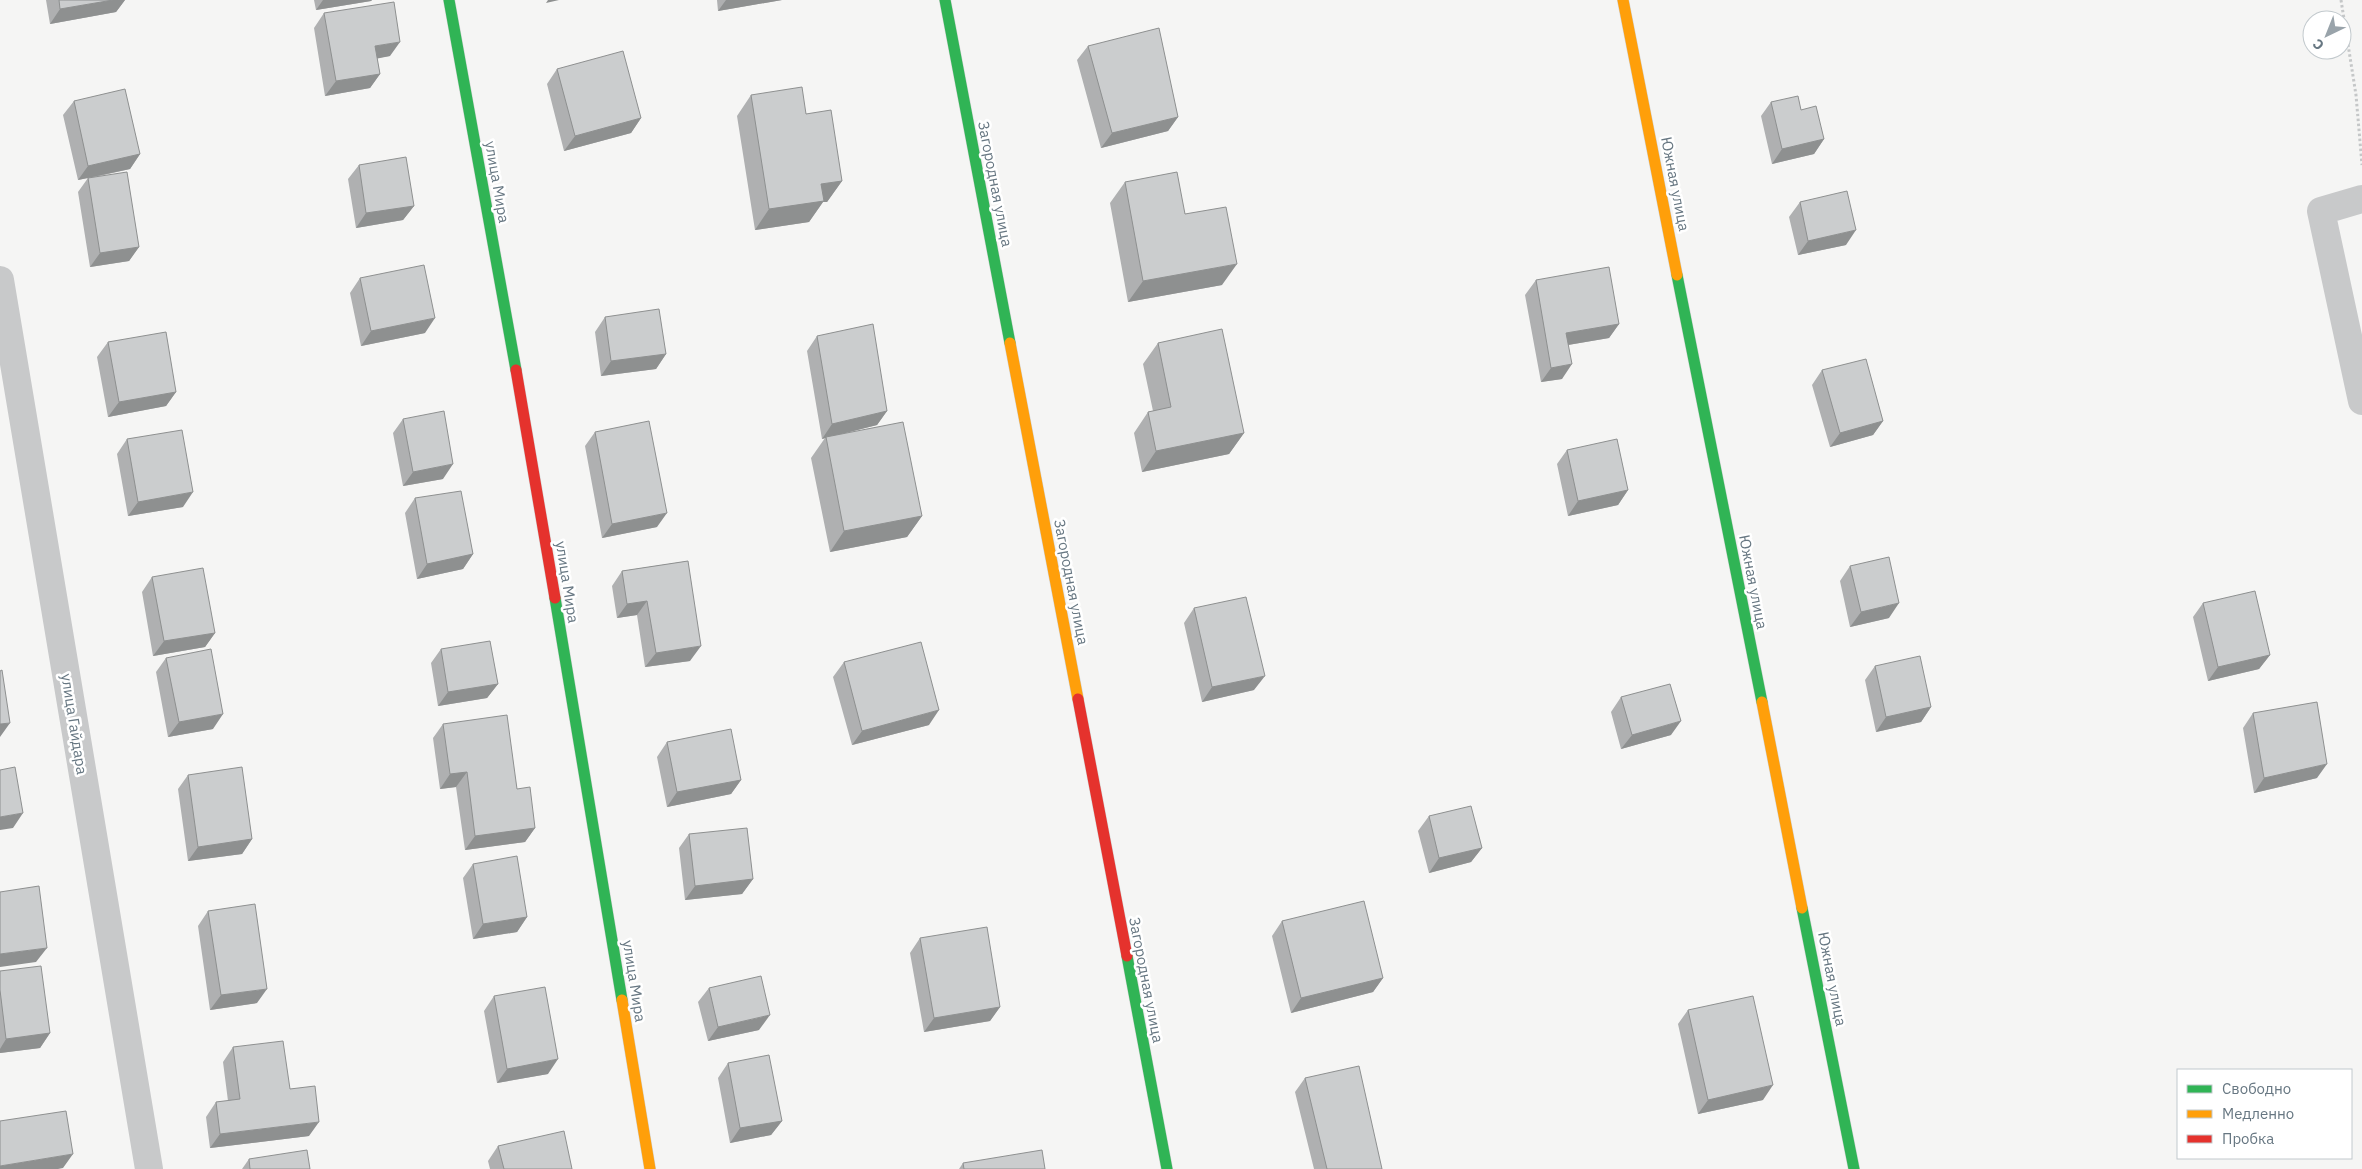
<svg xmlns="http://www.w3.org/2000/svg" width="2362" height="1169" font-family="'IBM Plex Sans',sans-serif">
<style>
.lines{fill:none;stroke-linecap:round;stroke-linejoin:round}
.fast-casing{stroke:#d1d2d2;stroke-width:12}
.slow-casing{stroke:#d1d2d2;stroke-width:12}
.jam-casing{stroke:#d1d2d2;stroke-width:12}
.path{stroke:#c5c7c8;stroke-width:3;stroke-dasharray:2.5 2.5;stroke-linecap:butt}
.street{stroke:#c8c9ca;stroke-width:28}
.fast{stroke:#30b455;stroke-width:11}
.slow{stroke:#ff9f0a;stroke-width:11}
.jam{stroke:#e5322d;stroke-width:11}
.wall{fill:#afb0b1}
.shaded-wall{fill:#8e9090}
.building{fill:#cbcdce;stroke:#8e9090}
.labels{text-anchor:middle;stroke-width:5;stroke-linejoin:round;paint-order:stroke}
.street-label{font-size:15px;fill:#677782;stroke:#fff}
</style>
<rect width="100%" height="100%" fill="#f5f5f4"/>
<g class="lines">
<g class="fast-casing">
<path id="fast" d="M 449,0 L 516,370
M 945,0 L 1010,343
M 1677,275 L 1762,702
M 555,598 L 622,1000
M 1802,908 L 1854,1169
M 1127,956 L 1167,1169"/>
</g>
<g class="slow-casing">
<path id="slow" d="M 1623,0 L 1677,275
M 1010,343 L 1078,699
M 1762,702 L 1802,908
M 622,1000 L 650,1169"/>
</g>
<g class="jam-casing">
<path id="jam" d="M 516,370 L 555,598
M 1078,699 L 1127,956"/>
</g>
<path class="path" d="M 2341,0 L 2356,95 L 2362,165"/>
<path class="street" d="M 2362,199 L 2321,211 L 2362,401
M 0,280 L 149,1169"/>
<use href="#fast" class="fast"/>
<use href="#slow" class="slow"/>
<use href="#jam" class="jam"/>
</g>
<path class="wall" d="M 46,0 L 125,0 L 116,12 L 50,24 Z
M 314,0 L 372,0 L 371,1 L 316,10 Z
M 717,0 L 782,0 L 718,11 Z
M 324,13 L 390,56 L 377,58 L 380,74 L 370,88 L 325,96 L 314,28 Z
M 1088,46 L 1178,117 L 1168,131 L 1101,148 L 1077,60 Z
M 557,69 L 641,118 L 631,133 L 564,151 L 547,84 Z
M 751,95 L 806,114 L 842,181 L 827,202 L 823,202 L 809,222 L 755,230 L 737,116 Z
M 74,101 L 140,154 L 130,169 L 95,177 L 139,247 L 129,261 L 90,267 L 78,192 L 88,178 L 78,180 L 63,115 Z
M 1771,102 L 1801,110 L 1824,139 L 1814,154 L 1772,164 L 1761,116 Z
M 359,165 L 414,206 L 403,220 L 356,228 L 348,179 Z
M 1125,182 L 1185,214 L 1222,285 L 1128,302 L 1110,203 Z
M 1800,202 L 1846,245 L 1798,255 L 1789,217 Z
M 360,278 L 425,333 L 361,346 L 350,293 Z
M 1536,280 L 1619,324 L 1609,338 L 1568,345 L 1562,379 L 1541,382 L 1525,295 Z
M 605,317 L 666,354 L 656,369 L 601,376 L 595,332 Z
M 817,336 L 887,411 L 877,425 L 838,435 L 922,516 L 907,537 L 830,552 L 811,458 L 825,438 L 822,439 L 807,351 Z
M 108,342 L 176,392 L 166,406 L 108,417 L 97,357 Z
M 1158,343 L 1244,433 L 1229,454 L 1142,472 L 1134,433 L 1148,412 L 1153,411 L 1143,364 Z
M 1822,370 L 1883,421 L 1873,435 L 1830,447 L 1812,385 Z
M 403,419 L 443,479 L 403,486 L 393,433 Z
M 595,432 L 657,527 L 602,538 L 585,446 Z
M 127,439 L 183,507 L 128,516 L 117,454 Z
M 1567,450 L 1628,490 L 1618,505 L 1568,516 L 1557,464 Z
M 415,498 L 473,554 L 463,569 L 417,579 L 405,513 Z
M 688,561 L 690,661 L 645,667 L 637,615 L 617,618 L 612,586 L 622,571 Z
M 1850,566 L 1889,618 L 1850,627 L 1840,581 Z
M 152,577 L 215,633 L 205,647 L 153,656 L 142,592 Z
M 2203,603 L 2270,655 L 2259,669 L 2208,681 L 2193,617 Z
M 1194,608 L 1254,690 L 1202,702 L 1184,623 Z
M 441,649 L 498,684 L 487,698 L 438,706 L 431,663 Z
M 166,658 L 213,729 L 168,737 L 156,672 Z
M 844,662 L 929,725 L 852,745 L 833,677 Z
M 1875,666 L 1931,707 L 1921,722 L 1876,732 L 1865,680 Z
M 1621,697 L 1671,735 L 1621,749 L 1611,712 Z
M 2253,713 L 2317,778 L 2254,793 L 2243,728 Z
M 443,724 L 517,789 L 535,828 L 525,842 L 465,850 L 456,787 L 440,789 L 433,738 Z
M 667,742 L 741,780 L 731,794 L 667,807 L 657,757 Z
M 188,775 L 252,839 L 242,854 L 188,861 L 178,789 Z
M 1429,816 L 1482,848 L 1471,862 L 1429,873 L 1418,831 Z
M 689,834 L 753,879 L 742,894 L 685,900 L 679,848 Z
M 473,864 L 527,917 L 517,932 L 473,939 L 463,878 Z
M 208,911 L 257,1003 L 210,1010 L 198,926 Z
M 1282,921 L 1383,978 L 1373,992 L 1291,1013 L 1272,936 Z
M 920,938 L 1000,1007 L 990,1021 L 924,1032 L 910,953 Z
M 0,971 L 50,1033 L 40,1048 L 0,1053 Z
M 709,988 L 759,1030 L 708,1041 L 698,1002 Z
M 494,996 L 548,1074 L 497,1083 L 484,1011 Z
M 1688,1010 L 1763,1100 L 1698,1114 L 1678,1024 Z
M 233,1047 L 290,1089 L 309,1136 L 210,1148 L 206,1117 L 216,1102 L 228,1101 L 223,1062 Z
M 728,1063 L 782,1121 L 771,1135 L 730,1143 L 718,1078 Z
M 1305,1078 L 1382,1169 L 1314,1169 L 1295,1092 Z
M 498,1146 L 572,1169 L 490,1169 L 488,1161 Z
M 249,1159 L 310,1169 L 242,1169 Z
M 963,1163 L 1045,1169 L 959,1169 Z"/>
<path class="shaded-wall" d="M 113,0 L 125,0 L 116,12 L 50,24 L 60,9 Z
M 323,0 L 372,0 L 371,1 L 316,10 Z
M 548,0 L 559,0 L 546,3 Z
M 726,0 L 782,0 L 718,11 Z
M 400,42 L 390,56 L 365,61 L 375,46 Z
M 380,74 L 370,88 L 325,96 L 336,81 Z
M 1178,117 L 1168,131 L 1101,148 L 1112,133 Z
M 641,118 L 631,133 L 564,151 L 575,136 Z
M 1824,139 L 1814,154 L 1772,164 L 1782,149 Z
M 140,154 L 130,169 L 78,180 L 88,166 Z
M 842,181 L 827,202 L 823,202 L 809,222 L 755,230 L 769,209 L 821,184 Z
M 414,206 L 403,220 L 356,228 L 366,213 Z
M 1856,230 L 1846,245 L 1798,255 L 1808,241 Z
M 139,247 L 129,261 L 90,267 L 100,253 Z
M 1237,264 L 1222,285 L 1128,302 L 1143,281 Z
M 435,318 L 425,333 L 361,346 L 371,331 Z
M 1619,324 L 1609,338 L 1556,347 L 1566,333 Z
M 666,354 L 656,369 L 601,376 L 611,361 Z
M 1572,364 L 1562,379 L 1541,382 L 1551,368 Z
M 176,392 L 166,406 L 108,417 L 119,402 Z
M 887,411 L 877,425 L 822,439 L 832,424 Z
M 1883,421 L 1873,435 L 1830,447 L 1840,433 Z
M 1244,433 L 1229,454 L 1142,472 L 1156,451 Z
M 453,464 L 443,479 L 403,486 L 413,472 Z
M 1628,490 L 1618,505 L 1568,516 L 1578,501 Z
M 193,492 L 183,507 L 128,516 L 138,502 Z
M 667,513 L 657,527 L 602,538 L 612,524 Z
M 922,516 L 907,537 L 830,552 L 844,531 Z
M 473,554 L 463,569 L 417,579 L 427,564 Z
M 647,601 L 637,615 L 617,618 L 627,604 Z
M 1899,603 L 1889,618 L 1850,627 L 1861,612 Z
M 215,633 L 205,647 L 153,656 L 164,641 Z
M 701,646 L 690,661 L 645,667 L 656,653 Z
M 2270,655 L 2259,669 L 2208,681 L 2218,667 Z
M 1265,676 L 1254,690 L 1202,702 L 1212,687 Z
M 498,684 L 487,698 L 438,706 L 448,692 Z
M 1931,707 L 1921,722 L 1876,732 L 1886,717 Z
M 939,710 L 929,725 L 852,745 L 862,731 Z
M 223,714 L 213,729 L 168,737 L 179,722 Z
M 1681,721 L 1671,735 L 1621,749 L 1632,735 Z
M 10,723 L 0,737 L 0,724 Z
M 2327,764 L 2317,778 L 2254,793 L 2264,778 Z
M 467,772 L 456,787 L 440,789 L 450,774 Z
M 741,780 L 731,794 L 667,807 L 677,792 Z
M 23,813 L 13,828 L 0,830 L 0,817 Z
M 535,828 L 525,842 L 465,850 L 475,836 Z
M 252,839 L 242,854 L 188,861 L 198,847 Z
M 1482,848 L 1471,862 L 1429,873 L 1439,858 Z
M 753,879 L 742,894 L 685,900 L 695,886 Z
M 527,917 L 517,932 L 473,939 L 483,924 Z
M 47,948 L 36,962 L 0,967 L 0,954 Z
M 1383,978 L 1373,992 L 1291,1013 L 1301,998 Z
M 267,989 L 257,1003 L 210,1010 L 221,995 Z
M 1000,1007 L 990,1021 L 924,1032 L 934,1018 Z
M 770,1015 L 759,1030 L 708,1041 L 718,1027 Z
M 50,1033 L 40,1048 L 0,1053 L 0,1049 L 6,1039 Z
M 558,1059 L 548,1074 L 497,1083 L 507,1069 Z
M 1773,1085 L 1763,1100 L 1698,1114 L 1708,1100 Z
M 782,1121 L 771,1135 L 730,1143 L 740,1128 Z
M 319,1122 L 309,1136 L 210,1148 L 220,1134 Z
M 73,1154 L 63,1168 L 58,1169 L 0,1169 L 0,1166 Z"/>
<path class="building" d="M 59,0 L 113,0 L 60,9 Z
M 394,2 L 400,42 L 375,46 L 380,74 L 336,81 L 324,13 Z
M 1159,28 L 1178,117 L 1112,133 L 1088,46 Z
M 623,51 L 641,118 L 575,136 L 557,69 Z
M 802,87 L 806,114 L 831,110 L 842,181 L 821,184 L 824,201 L 769,209 L 751,95 Z
M 125,89 L 140,154 L 88,166 L 74,101 Z
M 1798,96 L 1801,110 L 1816,106 L 1824,139 L 1782,149 L 1771,102 Z
M 406,157 L 414,206 L 366,213 L 359,165 Z
M 127,172 L 139,247 L 100,253 L 88,178 Z
M 1177,172 L 1185,214 L 1226,207 L 1237,264 L 1143,281 L 1125,182 Z
M 1847,191 L 1856,230 L 1808,241 L 1800,202 Z
M 424,265 L 435,318 L 371,331 L 360,278 Z
M 1609,267 L 1619,324 L 1566,333 L 1572,364 L 1551,368 L 1536,280 Z
M 659,309 L 666,354 L 611,361 L 605,317 Z
M 873,324 L 887,411 L 832,424 L 817,336 Z
M 1222,329 L 1244,433 L 1156,451 L 1148,412 L 1171,407 L 1158,343 Z
M 166,332 L 176,392 L 119,402 L 108,342 Z
M 1866,359 L 1883,421 L 1840,433 L 1822,370 Z
M 444,411 L 453,464 L 413,472 L 403,419 Z
M 649,421 L 667,513 L 612,524 L 595,432 Z
M 903,422 L 922,516 L 844,531 L 826,437 Z
M 182,430 L 193,492 L 138,502 L 127,439 Z
M 1617,439 L 1628,490 L 1578,501 L 1567,450 Z
M 461,491 L 473,554 L 427,564 L 415,498 Z
M 1889,557 L 1899,603 L 1861,612 L 1850,566 Z
M 688,561 L 701,646 L 656,653 L 647,601 L 627,604 L 622,571 Z
M 203,568 L 215,633 L 164,641 L 152,577 Z
M 2255,591 L 2270,655 L 2218,667 L 2203,603 Z
M 1246,597 L 1265,676 L 1212,687 L 1194,608 Z
M 490,641 L 498,684 L 448,692 L 441,649 Z
M 921,642 L 939,710 L 862,731 L 844,662 Z
M 211,649 L 223,714 L 179,722 L 166,658 Z
M 1920,656 L 1931,707 L 1886,717 L 1875,666 Z
M 2,670 L 10,723 L 0,724 L 0,671 Z
M 1670,684 L 1681,721 L 1632,735 L 1621,697 Z
M 2317,702 L 2327,764 L 2264,778 L 2253,713 Z
M 507,715 L 517,789 L 530,787 L 535,828 L 475,836 L 467,772 L 450,774 L 443,724 Z
M 731,729 L 741,780 L 677,792 L 667,742 Z
M 15,767 L 23,813 L 0,817 L 0,770 Z
M 242,767 L 252,839 L 198,847 L 188,775 Z
M 1471,806 L 1482,848 L 1439,858 L 1429,816 Z
M 747,828 L 753,879 L 695,886 L 689,834 Z
M 517,856 L 527,917 L 483,924 L 473,864 Z
M 39,886 L 47,948 L 0,954 L 0,892 Z
M 1364,901 L 1383,978 L 1301,998 L 1282,921 Z
M 255,904 L 267,989 L 221,995 L 208,911 Z
M 987,927 L 1000,1007 L 934,1018 L 920,938 Z
M 41,966 L 50,1033 L 6,1039 L 0,990 L 0,971 Z
M 761,976 L 770,1015 L 718,1027 L 709,988 Z
M 545,987 L 558,1059 L 507,1069 L 494,996 Z
M 1753,996 L 1773,1085 L 1708,1100 L 1688,1010 Z
M 283,1041 L 290,1089 L 315,1086 L 319,1122 L 220,1134 L 216,1102 L 240,1099 L 233,1047 Z
M 769,1055 L 782,1121 L 740,1128 L 728,1063 Z
M 1359,1066 L 1382,1169 L 1327,1169 L 1305,1078 Z
M 66,1111 L 73,1154 L 0,1166 L 0,1121 Z
M 564,1131 L 572,1169 L 504,1169 L 498,1146 Z
M 307,1150 L 310,1169 L 250,1169 L 249,1159 Z
M 1042,1150 L 1045,1169 L 964,1169 L 963,1163 Z"/>
<g class="labels">
<g class="street-label">
<text transform="translate(497 182) rotate(80)" y="5">улица Мира</text>
<text transform="translate(995 184) rotate(79)" y="5">Загородная улица</text>
<text transform="translate(1675 184) rotate(79)" y="5">Южная улица</text>
<text transform="translate(567 582) rotate(81)" y="5">улица Мира</text>
<text transform="translate(1071 582) rotate(79)" y="5">Загородная улица</text>
<text transform="translate(1753 582) rotate(79)" y="5">Южная улица</text>
<text transform="translate(74 724) rotate(81)" y="5">улица Гайдара</text>
<text transform="translate(1832 979) rotate(79)" y="5">Южная улица</text>
<text transform="translate(1146 980) rotate(79)" y="5">Загородная улица</text>
<text transform="translate(634 981) rotate(81)" y="5">улица Мира</text>
</g>
</g>
<rect x="2177" y="1069" width="175" height="90" fill="#ffffff" stroke="#c2c9cd"/>
<rect x="2187" y="1085" width="25" height="8" fill="#30b455" stroke="#c2c9cd"/>
<text x="2222" y="1094" font-size="15" fill="#677782">Свободно</text>
<rect x="2187" y="1110" width="25" height="8" fill="#ff9f0a" stroke="#c2c9cd"/>
<text x="2222" y="1119" font-size="15" fill="#677782">Медленно</text>
<rect x="2187" y="1135" width="25" height="8" fill="#e5322d" stroke="#c2c9cd"/>
<text x="2222" y="1144" font-size="15" fill="#677782">Пробка</text>
<g transform="translate(2327 35) rotate(223)"><circle r="24" fill="#ffffff" stroke="#c2c9cd"/>
<path d="M0-4L9 19L0 12L-9 19Z" fill="#99a3aa"/>
<text y="-8" font-size="14" font-weight="bold" text-anchor="middle" fill="#677782">С</text>
</g>
</svg>
